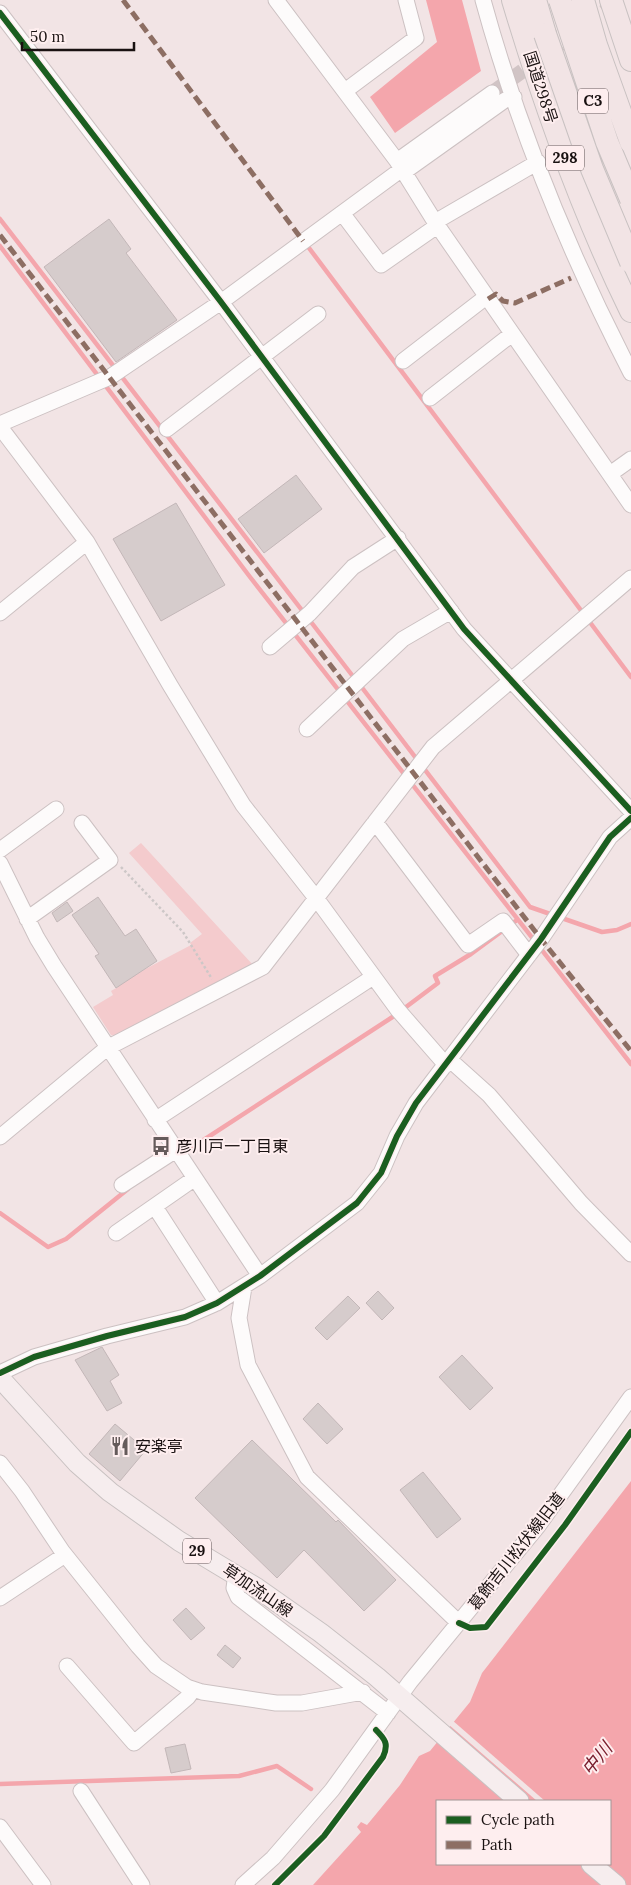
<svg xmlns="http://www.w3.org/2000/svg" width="631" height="1885" font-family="Lora,'Noto Sans JP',serif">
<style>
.green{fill:#f4cbcd}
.water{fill:#f4a6ac;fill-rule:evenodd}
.pier{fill:#f2e4e5}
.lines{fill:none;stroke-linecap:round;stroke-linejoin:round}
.stream{stroke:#f4a6ac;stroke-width:4.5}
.building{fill:#d6cccc;stroke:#c3b7b8}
.minor-tunnel{stroke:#d1c4c5;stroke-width:15;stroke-dasharray:15 8;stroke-linecap:butt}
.minor-casing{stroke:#ccc1c2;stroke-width:17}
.major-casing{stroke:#c8c1c1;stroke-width:21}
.highway-casing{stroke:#c8c1c1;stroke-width:24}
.path{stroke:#cdc7c7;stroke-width:2.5;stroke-dasharray:2.5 2.5;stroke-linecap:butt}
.minor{stroke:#fdfbfb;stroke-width:15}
.major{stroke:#f6edee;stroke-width:19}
.highway{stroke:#f2e4e5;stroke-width:22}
.highway-bridge-casing{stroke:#c8c1c1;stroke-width:24;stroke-linecap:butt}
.highway-bridge{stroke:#f2e4e5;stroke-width:22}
.quiet{stroke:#8d6e63;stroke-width:5;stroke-dasharray:10 5;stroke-linecap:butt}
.cycleway-casing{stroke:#feeeef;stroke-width:9}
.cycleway{stroke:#1b5e20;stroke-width:6}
.labels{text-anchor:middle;stroke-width:4;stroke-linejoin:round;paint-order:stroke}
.shield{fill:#feeeef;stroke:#5e5354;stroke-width:1}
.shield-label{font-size:15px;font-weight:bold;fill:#191111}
.street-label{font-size:16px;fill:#191111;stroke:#feeeef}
.poi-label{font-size:16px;fill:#191111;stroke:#feeeef;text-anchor:start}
.water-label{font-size:18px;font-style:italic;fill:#791c2c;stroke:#feeeef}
</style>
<rect width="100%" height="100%" fill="#f2e4e5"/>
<path class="green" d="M 141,843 L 253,965 L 117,1036 L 111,1035 L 93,1007 L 113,995 L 111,991 L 118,987 L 117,984 L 191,945 L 190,943 L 202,934 L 129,853 Z"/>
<path class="water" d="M 426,0 L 462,0 L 481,71 L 395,133 L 370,97 L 437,42 Z
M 631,1481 L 631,1885 L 313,1885 L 361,1832 L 357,1827 L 361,1822 L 367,1825 L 400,1785 L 419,1756 L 430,1751 L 470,1702 L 482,1673 ZM 437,1801 L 610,1801 L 610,1864 L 437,1864 Z"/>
<path class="pier" d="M 452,1720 L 545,1801 L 537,1801 L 448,1724 Z"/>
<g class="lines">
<path class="stream" d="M 0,219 L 355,679
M 306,244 L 631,677
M 0,246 L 250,577 L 631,1064
M 360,685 L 530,907 L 602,932 L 617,930 L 631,924
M 182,1154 L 394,1016 L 438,983 L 435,976 L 471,954 L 517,920
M 0,1213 L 48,1247 L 66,1239 L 128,1189
M 0,1784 L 239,1776 L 277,1766 L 311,1789"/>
</g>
<path class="building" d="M 109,219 L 131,249 L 126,253 L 177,320 L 116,362 L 44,267 Z
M 296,475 L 322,509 L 264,553 L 238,519 Z
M 176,503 L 225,585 L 161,621 L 113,539 Z
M 98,897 L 125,936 L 136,929 L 157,961 L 116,988 L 95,956 L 99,954 L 72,915 Z
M 67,902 L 73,911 L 57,922 L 52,913 Z
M 378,1291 L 394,1308 L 382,1320 L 366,1303 Z
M 348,1296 L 360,1308 L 327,1340 L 315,1328 Z
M 102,1347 L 119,1375 L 110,1381 L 122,1403 L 107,1411 L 75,1360 Z
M 462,1355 L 493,1388 L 470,1410 L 439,1377 Z
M 318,1403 L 343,1429 L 327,1444 L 303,1419 Z
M 115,1424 L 146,1450 L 120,1481 L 89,1454 Z
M 252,1440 L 336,1522 L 338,1520 L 396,1580 L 364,1611 L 304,1550 L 277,1578 L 195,1498 Z
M 423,1472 L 461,1519 L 437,1538 L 400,1490 Z
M 186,1608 L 205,1628 L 191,1640 L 173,1620 Z
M 225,1645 L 241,1658 L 233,1668 L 217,1655 Z
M 185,1744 L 191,1769 L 171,1773 L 165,1748 Z"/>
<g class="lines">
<path class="minor-tunnel" d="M 492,93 L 619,1"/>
<g class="minor-casing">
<path id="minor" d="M 276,0 L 397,161 L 435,222 L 631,505
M 483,0 C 518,128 570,255 631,373
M 0,13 L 221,302 L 464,629 L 631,811
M 345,91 L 416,38 L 406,0
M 397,161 L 492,93
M 404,172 L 505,100 L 514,97
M 342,213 L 381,265 L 437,226
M 435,222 L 538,162
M 403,361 L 486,297
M 430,398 L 512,334
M 0,424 L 110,377 L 221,302 L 402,169
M 0,427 L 87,542 L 170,685 L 243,805 L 316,898 L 398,1010 L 446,1065
M 167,429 L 318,314
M 610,474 L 631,459
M 0,613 L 87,542
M 270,647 L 310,613 L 353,567 L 398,538
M 307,729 L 403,639 L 451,611
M 375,822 L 468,945 L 503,921 L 529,955
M 0,850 L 56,809
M 0,863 L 37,938 L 54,966 L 260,1276
M 27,919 L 110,860 L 82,823
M 450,1060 L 489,1095 L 581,1203 L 631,1254
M 155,1120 L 373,977
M 0,1137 L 107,1048 L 263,967 L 433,747 L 631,578
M 122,1185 L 176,1150
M 155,1207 L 217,1303
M 116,1233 L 195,1178
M 244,1287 L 239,1318 L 248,1365 L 307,1477 L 459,1623
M 0,1373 L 34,1357 L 107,1336 L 185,1317 L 217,1303 L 260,1276 L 357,1203 L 381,1173 L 397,1136 L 416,1103 L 541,939 L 610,837 L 631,818
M 0,1463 L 22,1491 L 62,1551 L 138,1646 L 156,1666 L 187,1687 L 202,1692 L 276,1703 L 302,1703 L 363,1692
M 236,1574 L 234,1588 L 238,1597 L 388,1713
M 0,1598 L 65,1555
M 67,1666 L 134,1743 L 188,1697 L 193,1690
M 81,1791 L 142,1885
M 0,1827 L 43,1885
M 243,1885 L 273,1858 L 332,1790 L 410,1682 L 538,1526 L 631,1397"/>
</g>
<g class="major-casing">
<path id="major" d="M 0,1378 L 77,1463 L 110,1492 L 179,1541 L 257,1588 L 321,1633 L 377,1677 L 519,1801
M 591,1864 L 616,1885"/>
</g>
<g class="highway-casing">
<path id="highway" d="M 513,0 C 545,107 582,211 631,311
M 535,0 L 545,34
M 611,0 L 631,60"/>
</g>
<path class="path" d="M 121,867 L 183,932 L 212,979"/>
<use href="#minor" class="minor"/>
<use href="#major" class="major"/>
<use href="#highway" class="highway"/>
<g class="highway-bridge-casing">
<path id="highway-bridge" d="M 560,0 L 607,142 L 631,199
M 583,0 L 596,45 L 631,142
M 545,34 L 592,169 L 631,262"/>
</g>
<use href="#highway-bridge" class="highway-bridge"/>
<path class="quiet" d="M 123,0 L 303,241
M 0,235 L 541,939 L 631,1051
M 488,299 L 496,294 L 503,301 L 515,303 L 571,278"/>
<g class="cycleway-casing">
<path id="cycleway" d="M 0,13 L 221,302 L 464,629 L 631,811
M 0,1373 L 34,1357 L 107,1336 L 185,1317 L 217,1303 L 260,1276 L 357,1203 L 381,1173 L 397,1136 L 416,1103 L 541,939 L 610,837 L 631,818
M 459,1623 L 470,1628 L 486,1627 L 565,1525 L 631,1432
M 275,1885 L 324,1836 L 383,1757 C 389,1744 385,1739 376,1730"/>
</g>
<use href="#cycleway" class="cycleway"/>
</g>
<defs>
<g id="bus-bare" transform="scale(1.5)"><path d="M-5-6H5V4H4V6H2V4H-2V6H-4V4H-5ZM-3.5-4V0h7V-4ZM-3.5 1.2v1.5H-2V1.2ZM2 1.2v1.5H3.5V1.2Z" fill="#655b5b" stroke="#feeeef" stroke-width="2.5" paint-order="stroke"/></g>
<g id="restaurant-bare" transform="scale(1.5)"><path d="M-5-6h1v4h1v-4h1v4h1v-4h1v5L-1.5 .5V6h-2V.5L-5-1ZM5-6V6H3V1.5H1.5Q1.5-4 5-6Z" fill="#655b5b" stroke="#feeeef" stroke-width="2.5" paint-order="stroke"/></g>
</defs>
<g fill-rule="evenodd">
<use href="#bus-bare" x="161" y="1146"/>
<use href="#restaurant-bare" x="120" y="1446"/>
</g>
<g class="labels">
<g class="shield">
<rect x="578" y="88.5" width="30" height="25" rx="4"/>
<rect x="546" y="145.5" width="38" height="25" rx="4"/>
<rect x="183" y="1538.5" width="28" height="25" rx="4"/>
</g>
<g class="shield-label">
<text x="593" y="106">C3</text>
<text x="565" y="163">298</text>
<text x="197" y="1556">29</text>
</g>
<g class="street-label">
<text transform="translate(541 87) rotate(72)" y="6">国道298号</text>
<text transform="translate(516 1551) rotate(-52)" y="6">葛飾吉川松伏線旧道</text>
<text transform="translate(258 1590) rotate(34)" y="6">草加流山線</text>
</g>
<g class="poi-label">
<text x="176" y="1152">彦川戸一丁目東</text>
<text x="135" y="1452">安楽亭</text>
</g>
<g class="water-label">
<text transform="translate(597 1759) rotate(-51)" y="6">中川</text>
</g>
</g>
<rect x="436" y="1800" width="175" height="65" fill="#feeeef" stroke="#a29696"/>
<rect x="446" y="1816" width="25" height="8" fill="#1b5e20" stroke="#a29696"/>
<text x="481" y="1825" font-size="15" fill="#191111">Cycle path</text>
<rect x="446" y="1841" width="25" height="8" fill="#8d6e63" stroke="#a29696"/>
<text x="481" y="1850" font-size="15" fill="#191111">Path</text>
<path d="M22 42v8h112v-8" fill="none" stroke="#191111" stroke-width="2.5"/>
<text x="30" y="42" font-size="15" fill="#191111" stroke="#feeeef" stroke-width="4" paint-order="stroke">50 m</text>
</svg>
